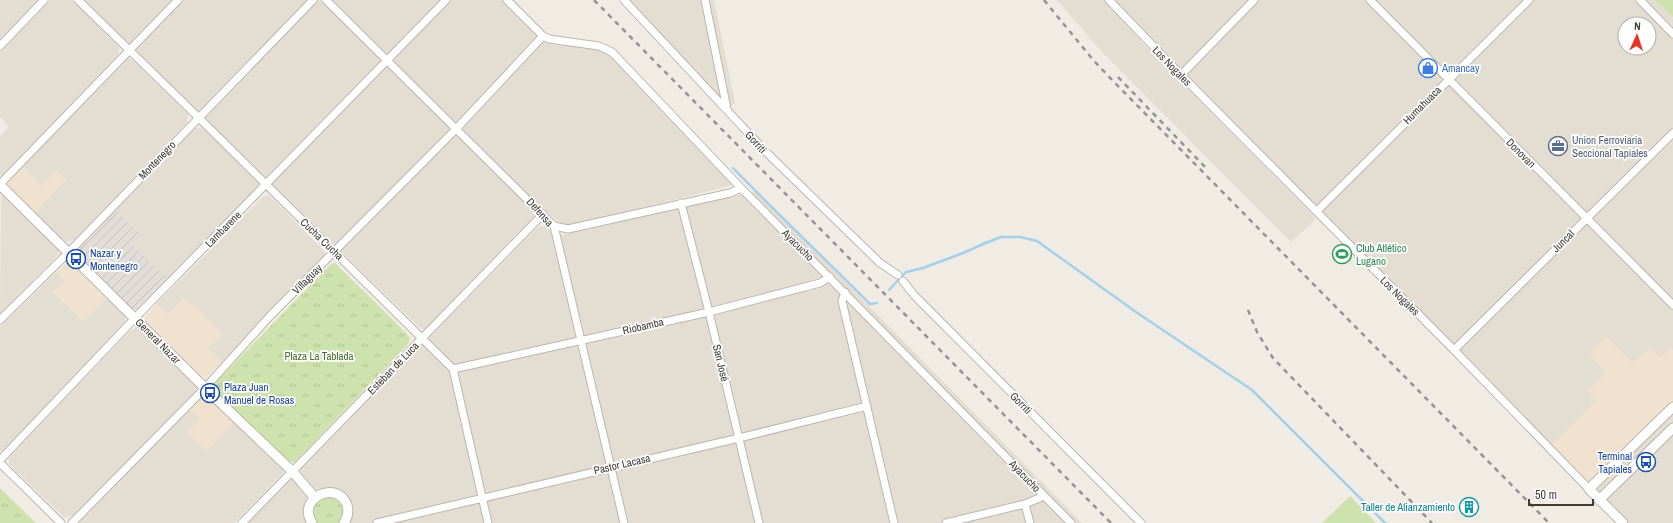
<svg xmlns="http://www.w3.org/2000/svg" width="1673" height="523" font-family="'Archivo Narrow',sans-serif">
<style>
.residential{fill:#e4ddd2;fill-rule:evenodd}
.commercial{fill:#f1e1cf}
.industrial{fill:url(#industrial-furrows)}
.grass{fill:url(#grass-tufts)}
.pitch{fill:#cee2ae}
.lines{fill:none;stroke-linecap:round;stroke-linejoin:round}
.stream{stroke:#a3d1e9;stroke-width:2.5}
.minor-casing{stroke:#beb5aa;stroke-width:9}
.tertiary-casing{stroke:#beb5aa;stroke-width:11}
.minor{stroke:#fff;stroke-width:7}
.tertiary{stroke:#fff;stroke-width:9}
.rail{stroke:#939393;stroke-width:2.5;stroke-dasharray:5 5;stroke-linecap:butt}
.labels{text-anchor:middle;stroke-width:3.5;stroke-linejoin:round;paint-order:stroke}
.street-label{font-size:11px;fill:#413b34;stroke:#fff}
.shop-label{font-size:11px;fill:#366cbe;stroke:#fff;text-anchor:start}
.service-label{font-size:11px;fill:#4e5e75;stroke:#fff;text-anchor:start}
.leisure-label{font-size:11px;fill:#27864d;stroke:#fff;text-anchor:start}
.transit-label{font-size:11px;fill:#164399;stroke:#fff;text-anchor:start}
.park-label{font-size:11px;fill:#496e2d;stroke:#fff}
.culture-label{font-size:11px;fill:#0d838f;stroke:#fff;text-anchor:end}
</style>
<defs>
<pattern id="industrial-furrows" width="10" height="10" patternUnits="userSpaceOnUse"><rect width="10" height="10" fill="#e2ddd8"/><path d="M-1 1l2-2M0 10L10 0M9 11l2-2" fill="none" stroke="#c3bfba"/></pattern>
<pattern id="grass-tufts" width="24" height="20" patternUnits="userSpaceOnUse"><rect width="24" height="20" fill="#cee2ae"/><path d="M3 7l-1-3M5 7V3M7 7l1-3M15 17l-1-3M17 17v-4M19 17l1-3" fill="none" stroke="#b2c396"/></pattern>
</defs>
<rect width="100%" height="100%" fill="#f0ebe3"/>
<path class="residential" d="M 0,0 L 38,0 L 0,39 Z
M 50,0 L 72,0 L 119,47 L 119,54 L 3,175 L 0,175 L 0,136 L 9,126 L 0,117 L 0,51 Z
M 84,0 L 503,0 L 533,31 L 551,45 L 601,49 L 607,53 L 733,183 L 733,185 L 570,226 L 564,225 L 559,222 L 542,208 L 425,329 L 421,329 Z
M 621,0 L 714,0 L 735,103 L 727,109 Z
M 1057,0 L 1107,0 L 1142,42 L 1316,219 L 1291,242 L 1103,53 Z
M 1115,0 L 1673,0 L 1673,523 L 1624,523 L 1156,45 ZM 1625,24 L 1649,24 L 1649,48 L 1625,48 Z
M 128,58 L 133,61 L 188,114 L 187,123 L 74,240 L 69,241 L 64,241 L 34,213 L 66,179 L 41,186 L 22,167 L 123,61 Z
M 193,128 L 203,128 L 258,183 L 258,186 L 257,190 L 169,280 L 132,244 L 140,235 L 115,210 Z
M 756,191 L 1082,523 L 247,523 L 536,229 L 540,226 L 548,227 L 553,237 Z
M 1,194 L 4,195 L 57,248 L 59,252 L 57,256 L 0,314 Z
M 269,195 L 324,251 L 325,255 L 222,362 L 208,348 L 222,334 L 185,298 L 167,315 L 156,304 L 264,196 Z
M 57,272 L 65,280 L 53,292 L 83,321 L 108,296 L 125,315 L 126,323 L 6,449 L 0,451 L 0,327 Z
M 136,328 L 142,330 L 197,387 L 196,390 L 77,514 L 68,517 L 64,517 L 10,465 L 8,457 L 129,332 Z
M 189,408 L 200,419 L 205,451 L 234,422 L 282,467 L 283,473 L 235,523 L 78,523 Z"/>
<path class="commercial" d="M 22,167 L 41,186 L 57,170 L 66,179 L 34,213 L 8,188 L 8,181 Z
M 69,260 L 72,260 L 108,296 L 83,321 L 53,291 L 65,280 L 57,272 Z
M 184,297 L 222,334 L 208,348 L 222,362 L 206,377 L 201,376 L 146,322 L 145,318 L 156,304 L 168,315 Z
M 1607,337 L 1632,363 L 1651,347 L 1661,358 L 1671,348 L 1673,350 L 1673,402 L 1593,480 L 1587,482 L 1550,446 L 1596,401 L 1588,391 L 1606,373 L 1589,354 Z
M 204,394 L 207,395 L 234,422 L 206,451 L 187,432 L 200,419 L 189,408 Z"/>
<path class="industrial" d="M 115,210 L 141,235 L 132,244 L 169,280 L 138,310 L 132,309 L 77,256 L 75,252 Z"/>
<path class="grass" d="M 335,263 L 407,334 L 410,339 L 408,344 L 295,462 L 285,461 L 217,392 L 215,386 L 217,381 L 330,265 Z
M 0,488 L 36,523 L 0,523 Z
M 331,496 C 342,502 349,511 339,523 L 317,523 C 313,518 309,507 315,502 C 318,499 326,497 331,496 Z"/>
<path class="pitch" d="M 1655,0 L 1673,0 L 1673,17 Z
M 1350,496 L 1376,523 L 1322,523 Z"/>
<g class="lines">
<path class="stream" d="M 733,168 C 778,214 824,258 870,304 L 877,303
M 889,290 L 906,272 L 923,268 L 963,253 L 988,242 L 1001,237 L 1020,237 L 1037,241 L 1136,312 L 1252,390 L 1385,523"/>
<g class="minor-casing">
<path id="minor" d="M 78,0 L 198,117 L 453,369 L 488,523
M 326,0 L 554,226 L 624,523
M 507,0 L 543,36 L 549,39 L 599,46 L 612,52 L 741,188 L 1071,523
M 624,0 L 766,152 L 880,263 L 898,275
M 705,0 L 727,109
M 1109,0 L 1181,75 L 1454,350 L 1589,489
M 1370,0 L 1673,305
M 1640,0 L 1673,34
M 0,46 L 44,0
M 1181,75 L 1254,0
M 0,184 L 178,0
M 681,203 L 709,312 L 759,523
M 1317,211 L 1529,0
M 554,226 L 568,229 L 730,193 L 741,188
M 903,281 L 914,295 L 1141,523
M 845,292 L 842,301 L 894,523
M 0,320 L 69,252 L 313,0
M 1454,350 L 1673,133
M 453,369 L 709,312 L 820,283 L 830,277
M 0,460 L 135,318 L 446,0
M 0,463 L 61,523
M 1025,504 L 1030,523
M 72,523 L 205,388 L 270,316 L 456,129 L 543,36
M 242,523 L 543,214
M 377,523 L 739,438 L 867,406
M 946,523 L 1025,504 L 1044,496"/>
</g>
<g class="tertiary-casing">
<path id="tertiary" d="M 0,185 L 205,388 L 292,471 L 315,498
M 1599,500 L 1673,428
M 312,523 C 296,498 337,479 347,505 C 349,512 348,517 344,523
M 1623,523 L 1589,489 L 1673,407"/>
</g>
<use href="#minor" class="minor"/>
<use href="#tertiary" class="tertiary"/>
<path class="rail" d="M 594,0 L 1111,523
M 1044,0 L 1094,61 L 1116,84 L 1549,523
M 1118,77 L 1207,169
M 1248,310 L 1257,332 L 1273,358 L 1432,523"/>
</g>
<defs>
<g id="shop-ring" transform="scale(1)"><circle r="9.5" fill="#fff" stroke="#3f7fe0" stroke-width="1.5"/><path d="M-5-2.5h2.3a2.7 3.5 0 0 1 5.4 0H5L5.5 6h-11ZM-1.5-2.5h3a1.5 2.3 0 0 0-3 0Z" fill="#3f7fe0"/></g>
<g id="office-ring" transform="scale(1)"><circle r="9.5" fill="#fff" stroke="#5c6f8a" stroke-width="1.5"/><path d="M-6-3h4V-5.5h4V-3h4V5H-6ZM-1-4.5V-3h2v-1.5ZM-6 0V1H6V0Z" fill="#5c6f8a"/></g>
<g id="stadium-ring" transform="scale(1)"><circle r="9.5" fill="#fff" stroke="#2e9e5b" stroke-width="1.5"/><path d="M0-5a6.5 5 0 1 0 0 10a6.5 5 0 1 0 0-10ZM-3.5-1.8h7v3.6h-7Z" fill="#2e9e5b"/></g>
<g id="bus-ring" transform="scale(1)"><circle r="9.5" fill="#fff" stroke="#1a4fb4" stroke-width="1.5"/><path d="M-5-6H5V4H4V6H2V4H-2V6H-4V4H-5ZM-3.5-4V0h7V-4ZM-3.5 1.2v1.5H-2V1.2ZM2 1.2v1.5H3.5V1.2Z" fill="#1a4fb4"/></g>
<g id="building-ring" transform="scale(1)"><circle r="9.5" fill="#fff" stroke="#0f9aa8" stroke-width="1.5"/><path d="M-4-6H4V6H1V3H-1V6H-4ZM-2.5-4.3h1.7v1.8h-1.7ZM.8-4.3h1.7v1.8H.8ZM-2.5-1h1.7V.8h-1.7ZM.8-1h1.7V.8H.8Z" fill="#0f9aa8"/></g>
</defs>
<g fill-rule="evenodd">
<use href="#shop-ring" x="1428" y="68"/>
<use href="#office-ring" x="1558" y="146"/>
<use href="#stadium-ring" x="1342" y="254"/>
<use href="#bus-ring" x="76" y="259"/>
<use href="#bus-ring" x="210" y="393"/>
<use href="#bus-ring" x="1646" y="462"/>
<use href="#building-ring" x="1469" y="507"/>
</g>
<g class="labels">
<g class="street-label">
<text transform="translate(1172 66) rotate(46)" y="4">Los Nogales</text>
<text transform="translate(1422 105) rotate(-45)" y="4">Humahuaca</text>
<text transform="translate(756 142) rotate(48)" y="4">Gorriti</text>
<text transform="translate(1521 153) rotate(45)" y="4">Donovan</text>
<text transform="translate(157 160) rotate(-46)" y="4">Montenegro</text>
<text transform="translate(540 212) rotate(48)" y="4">Defensa</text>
<text transform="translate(223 229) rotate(-45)" y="4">Lambarene</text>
<text transform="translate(322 239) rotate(44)" y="4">Cucha Cucha</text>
<text transform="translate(1563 241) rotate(-45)" y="4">Juncal</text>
<text transform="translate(798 245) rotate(45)" y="4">Ayacucho</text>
<text transform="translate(307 279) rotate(-45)" y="4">Villaguay</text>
<text transform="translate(1400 296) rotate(45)" y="4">Los Nogales</text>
<text transform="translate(643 326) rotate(-13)" y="4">Riobamba</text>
<text transform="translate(158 341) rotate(45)" y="4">General Nazar</text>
<text transform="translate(721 363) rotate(77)" y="4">San José</text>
<text transform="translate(393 368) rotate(-46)" y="4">Esteban de Luca</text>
<text transform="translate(1021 403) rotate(45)" y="4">Gorriti</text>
<text transform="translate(622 464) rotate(-13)" y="4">Pastor Lacasa</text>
<text transform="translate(1025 476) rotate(46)" y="4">Ayacucho</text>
</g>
<g class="shop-label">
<text x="1442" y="72">Amancay</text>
</g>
<g class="service-label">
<text x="1572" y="144">Union Ferroviaria<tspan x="1572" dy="13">Seccional Tapiales</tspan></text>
</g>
<g class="leisure-label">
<text x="1356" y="252">Club Atlético<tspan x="1356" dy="13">Lugano</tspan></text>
</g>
<g class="transit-label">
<text x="90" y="257">Nazar y<tspan x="90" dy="13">Montenegro</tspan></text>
<text x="224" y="391">Plaza Juan<tspan x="224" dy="13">Manuel de Rosas</tspan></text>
<text x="1632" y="460" text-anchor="end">Terminal<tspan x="1632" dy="13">Tapiales</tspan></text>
</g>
<g class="park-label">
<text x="319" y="360">Plaza La Tablada</text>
</g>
<g class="culture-label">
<text x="1455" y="511">Taller de Alianzamiento</text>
</g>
</g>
<g transform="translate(1637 36) rotate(3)"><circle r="19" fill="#ffffff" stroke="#b3b1ae"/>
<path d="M0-3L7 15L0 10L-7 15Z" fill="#e93322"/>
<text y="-6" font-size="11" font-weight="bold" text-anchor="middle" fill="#413b34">N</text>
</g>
<path d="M1529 499v6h64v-6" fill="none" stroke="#413b34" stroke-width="2"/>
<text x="1535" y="499" font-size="12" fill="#413b34" stroke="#ffffff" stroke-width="3" paint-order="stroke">50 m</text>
</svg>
